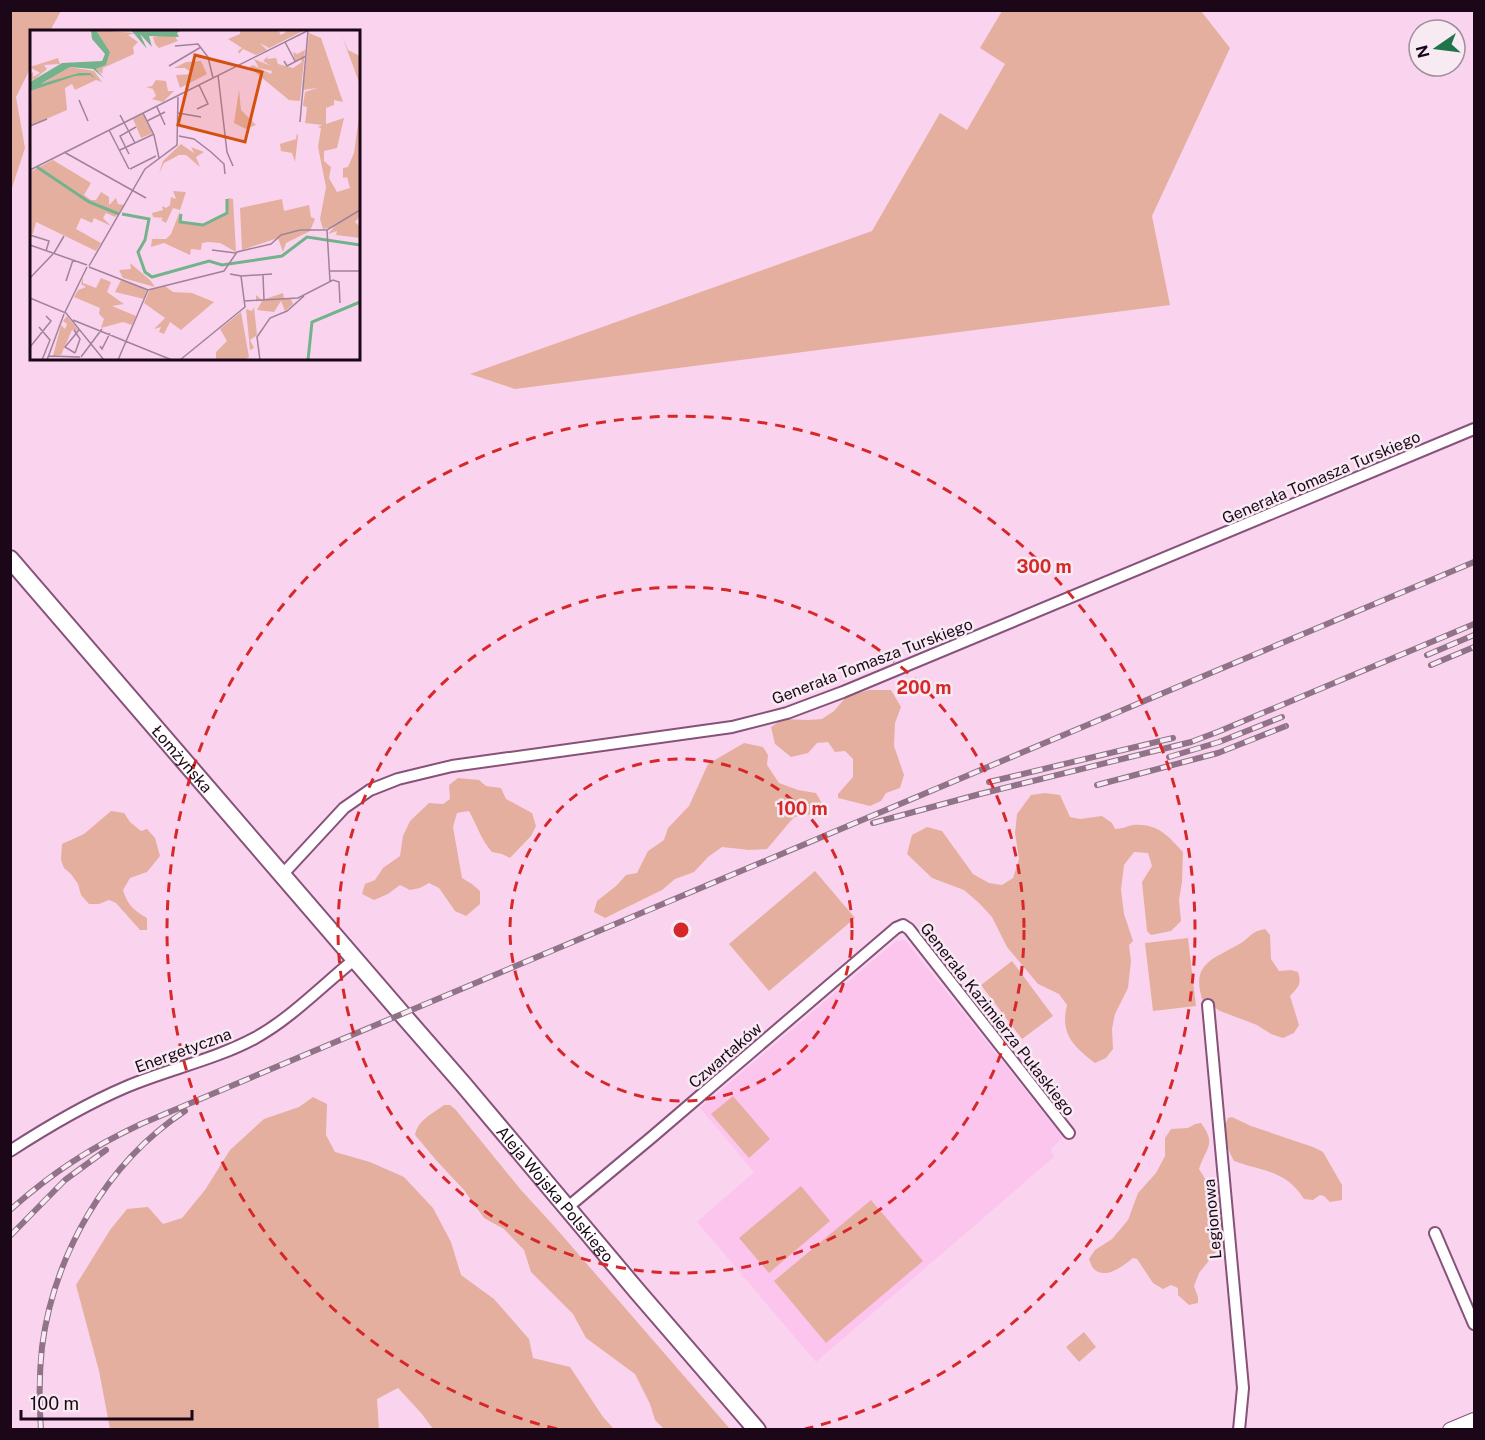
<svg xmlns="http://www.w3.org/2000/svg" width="1485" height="1440" font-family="'Public Sans',sans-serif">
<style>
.built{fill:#fcc5ed}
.green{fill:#e5af9f}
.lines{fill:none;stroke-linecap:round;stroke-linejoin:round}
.street-casing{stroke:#87527a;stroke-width:14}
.secondary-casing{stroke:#87527a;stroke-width:16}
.primary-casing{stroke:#87527a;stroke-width:20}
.street{stroke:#fff;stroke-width:10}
.secondary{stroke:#fff;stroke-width:14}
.primary{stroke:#fff;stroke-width:16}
.rail-casing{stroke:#917389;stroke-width:6}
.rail{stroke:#f7eaf3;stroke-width:4;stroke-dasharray:11;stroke-linecap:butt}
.ring{fill:none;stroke:#d62828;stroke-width:3;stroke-dasharray:10 8}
.labels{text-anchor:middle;stroke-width:5;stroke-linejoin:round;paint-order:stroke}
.street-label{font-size:16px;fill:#1b0717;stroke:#f7eaf3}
.inset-river{fill:none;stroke:#74b28c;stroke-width:3}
.inset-road{fill:none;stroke:#a18299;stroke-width:1.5}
.view{fill:#d4510d;fill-opacity:0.15;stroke:#d4510d;stroke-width:3}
.inset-edge{fill:none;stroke:#1b0717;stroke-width:3}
.centre{fill:#d62828;stroke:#f7eaf3;stroke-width:3}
.ring-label{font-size:18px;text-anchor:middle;font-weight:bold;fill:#d62828;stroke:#f7eaf3;stroke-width:5;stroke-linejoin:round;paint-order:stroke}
</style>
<rect width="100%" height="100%" fill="#fad4ef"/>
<path class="built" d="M 905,940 L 1063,1137 L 1051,1149 L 1054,1157 L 816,1362 L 697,1222 L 754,1172 L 700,1108 L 896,941 Z"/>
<path class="green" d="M 11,10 L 61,11 L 50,31 L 32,32 L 31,67 L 16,97 L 25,148 L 11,191 Z
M 1002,11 L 1201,11 L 1230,48 L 1152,216 L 1170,305 L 515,389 L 470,374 L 872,231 L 940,113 L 967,130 L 1005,64 L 980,48 Z
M 869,690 L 891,690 L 901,707 L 895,723 L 894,746 L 904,775 L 900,788 L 886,793 L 881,801 L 870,806 L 838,798 L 838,794 L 853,777 L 853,759 L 845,751 L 835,752 L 828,742 L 817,743 L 808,753 L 791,757 L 775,744 L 771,727 L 783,719 L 808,720 L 822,719 L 834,711 L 846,697 Z
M 744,743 L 763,747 L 768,755 L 767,765 L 779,783 L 798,790 L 816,793 L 821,802 L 814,814 L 794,817 L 767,849 L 749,850 L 722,847 L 708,857 L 694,872 L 675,879 L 662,890 L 605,918 L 594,912 L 597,901 L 616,886 L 626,875 L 637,873 L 648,851 L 664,840 L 668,828 L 689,806 L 708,764 Z
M 458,778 L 479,780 L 486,786 L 501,788 L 506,799 L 532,813 L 536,826 L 531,836 L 510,858 L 502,854 L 492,852 C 481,840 477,825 469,811 L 457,813 L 453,827 L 462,878 L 472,884 L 480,891 L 480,904 L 466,916 L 455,911 L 439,888 L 429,883 L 420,888 L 410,890 L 400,885 L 388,894 L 374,900 L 362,894 L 365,884 L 375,880 L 383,868 L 400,856 L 403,836 L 410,821 L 429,803 L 443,804 L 450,799 L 449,785 Z
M 1045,793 L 1060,795 L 1070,817 L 1080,819 L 1102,816 L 1112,823 L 1115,829 C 1122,829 1127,826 1133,825 C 1158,823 1168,836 1183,852 L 1182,882 L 1179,900 L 1181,921 L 1171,931 L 1151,935 L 1147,931 L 1142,882 L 1152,866 L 1148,853 L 1134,852 L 1124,865 L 1121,890 L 1124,914 L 1133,941 L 1129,945 L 1131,961 L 1128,988 L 1115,1014 L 1112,1029 L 1113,1049 L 1106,1058 L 1095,1063 C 1073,1046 1060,1034 1067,1005 L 1059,994 L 1038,984 L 1007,947 L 992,917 L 979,903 L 964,890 L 932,878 L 907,854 L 912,835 L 927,827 L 942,831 L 973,874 L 989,883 L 1002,885 L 1013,878 L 1019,859 L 1015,833 L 1017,814 L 1031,795 Z
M 111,811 L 124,813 L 130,822 L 141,831 L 147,829 L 155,838 L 160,856 L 147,872 L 130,878 L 123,890 C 128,906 134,910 147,918 L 147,930 L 140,930 L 116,903 L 109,900 L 99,904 L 89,904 L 81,895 L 78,884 L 71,874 L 64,868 L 61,860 L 62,844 L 84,834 Z
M 815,871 L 855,918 L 769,991 L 729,944 Z
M 1265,929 L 1270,935 L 1271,959 L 1279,971 L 1291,970 L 1298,972 C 1302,985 1298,987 1290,996 L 1299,1025 L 1294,1033 L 1283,1038 L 1271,1034 L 1257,1025 L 1220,1011 L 1211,1005 L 1203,1002 C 1190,963 1212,960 1241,943 C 1252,936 1250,932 1265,929 Z
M 1188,938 L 1196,1006 L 1153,1011 L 1145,943 Z
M 1012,961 L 1053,1016 L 1022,1039 L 981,985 Z
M 733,1096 L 770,1139 L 749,1158 L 711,1114 Z
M 313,1097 L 327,1104 L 326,1135 L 335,1152 L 370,1162 L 404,1177 L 433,1208 L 451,1242 L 461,1275 L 494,1299 L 529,1339 L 533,1358 L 570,1367 L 603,1417 L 614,1429 L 433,1429 L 422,1414 L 398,1388 L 377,1399 L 379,1429 L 110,1429 L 99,1371 L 76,1285 L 110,1230 L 127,1209 L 148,1207 L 163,1224 L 182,1218 L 205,1190 L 230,1150 L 264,1119 L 299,1107 Z
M 444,1105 L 450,1105 L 455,1109 L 521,1190 L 554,1226 L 730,1429 L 664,1429 L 655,1420 L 650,1404 L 635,1374 L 586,1338 L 573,1314 L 531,1272 L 524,1250 L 504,1229 L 484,1218 L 464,1190 L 436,1160 L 415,1135 C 418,1120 432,1114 444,1105 Z
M 1232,1117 L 1251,1126 L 1313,1147 L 1323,1152 L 1342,1185 L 1342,1200 L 1330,1202 L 1324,1196 L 1320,1195 L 1313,1200 L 1304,1199 C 1286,1170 1264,1172 1234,1161 C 1227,1148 1221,1133 1228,1118 Z
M 1201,1123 C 1217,1145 1206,1147 1199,1169 L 1214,1193 L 1223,1224 L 1223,1243 L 1199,1273 L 1194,1286 L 1198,1297 L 1198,1303 L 1189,1305 L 1178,1295 L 1178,1288 L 1171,1285 L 1163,1289 L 1153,1283 L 1137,1259 L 1133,1258 C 1123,1266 1105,1281 1093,1268 C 1091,1265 1090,1262 1089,1259 L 1095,1250 L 1112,1239 L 1128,1220 L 1138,1193 L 1156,1173 L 1165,1156 L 1165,1138 L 1171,1129 L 1188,1128 L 1195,1124 Z
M 801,1186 L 830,1221 L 769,1273 L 739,1238 Z
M 871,1200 L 923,1261 L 826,1343 L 774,1281 Z
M 1084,1332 L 1096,1347 L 1079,1362 L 1066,1347 Z"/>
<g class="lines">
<g class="street-casing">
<path id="street" d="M 282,875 L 344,808 L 370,790 L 398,779 L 452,766 L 732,727 L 787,713 L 843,692 L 1474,429
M 1208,1005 L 1243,1388 L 1239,1430
M 10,1151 C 47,1127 86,1104 126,1087 C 168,1069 214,1060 255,1038 C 290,1019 323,985 355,959
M 568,1207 L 652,1137 L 896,928 L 903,925 L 909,929 L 1069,1133
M 1435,1233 L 1474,1324"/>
</g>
<g class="secondary-casing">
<path id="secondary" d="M 1450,1430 L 1474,1420"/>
</g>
<g class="primary-casing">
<g id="primary">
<path id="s1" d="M 10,559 L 402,1014 L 463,1084 L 637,1291 L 757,1430"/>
</g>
</g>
<use href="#street" class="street"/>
<use href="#secondary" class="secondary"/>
<use href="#primary" class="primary"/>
<g class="rail-casing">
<path id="rail" d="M 1427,655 L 1474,635
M 1431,665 L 1474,647
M 1169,757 L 1219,742 L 1282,717
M 989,782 L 1173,738
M 1097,785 L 1218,753 L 1286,726
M 873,823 L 980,794 L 1191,742 L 1220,731 L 1474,624
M 10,1210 C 53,1172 90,1148 141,1124 L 1474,562
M 10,1236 L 65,1180 L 106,1150
M 41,1430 C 39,1402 39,1375 42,1347 C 54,1255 106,1163 185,1111"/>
</g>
<use href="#rail" class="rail"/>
</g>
<g class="ring">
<circle cx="681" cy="930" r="171"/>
<circle cx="681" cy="930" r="343"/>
<path d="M557 1429A514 514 0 1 1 805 1429"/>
</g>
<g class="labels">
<g class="street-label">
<text transform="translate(1321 477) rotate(-23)" y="6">Generała Tomasza Turskiego</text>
<text transform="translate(872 661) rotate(-21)" y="6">Generała Tomasza Turskiego</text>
<text dy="6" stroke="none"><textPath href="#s1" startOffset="264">Łomżyńska</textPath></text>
<text transform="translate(998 1019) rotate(52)" y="6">Generała Kazimierza Pułaskiego</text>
<text transform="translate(183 1050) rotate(-20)" y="6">Energetyczna</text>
<text transform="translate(725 1055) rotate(-41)" y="6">Czwartaków</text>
<text dy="6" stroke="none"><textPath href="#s1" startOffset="837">Aleja Wojska Polskiego</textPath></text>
<text transform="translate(1212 1219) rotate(-95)" y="6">Legionowa</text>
</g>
</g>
<g transform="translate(30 30)">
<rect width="330" height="330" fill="#fad4ef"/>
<path d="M 66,0 L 105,3 L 98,5 L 108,12 L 103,17 L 104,24 L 73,38 L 72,44 L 66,39 L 76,35 L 80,22 ZM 210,0 L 248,0 L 251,5 L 259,0 L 275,0 L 239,18 L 230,13 L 237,20 L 226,25 L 213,19 L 209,24 L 208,21 L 212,18 L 198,9 L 210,4 ZM 279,3 L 291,8 L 313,72 L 304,70 L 304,75 L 296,78 L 296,94 L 314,88 L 307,118 L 294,121 L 294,131 L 301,137 L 299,148 L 307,162 L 320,158 L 317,147 L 313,148 L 313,138 L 318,137 L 324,123 L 329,87 L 330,186 L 325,192 L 330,197 L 330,208 L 306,205 L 307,201 L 298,204 L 304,197 L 293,199 L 290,189 L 296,157 L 288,117 L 291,98 L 288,97 L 292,95 L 275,93 L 277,77 L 273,76 L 275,62 L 287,58 L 273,60 ZM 143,4 L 148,11 L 129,18 L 125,14 L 123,7 ZM 312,6 L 318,20 L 330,26 L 330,55 ZM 275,20 L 270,71 L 259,70 L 219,37 L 223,35 L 241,44 L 242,41 L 229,38 L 224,29 L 241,36 L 233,31 L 238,26 L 237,29 L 246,28 L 248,34 L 263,38 L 272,32 L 270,28 L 265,31 L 263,22 L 267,24 ZM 28,28 L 30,34 L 14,35 L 17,39 L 6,48 L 0,51 L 0,45 L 3,42 L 3,47 L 10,43 L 0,37 ZM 171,31 L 177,44 L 150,58 L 146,45 L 163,44 L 155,38 L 144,38 L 156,32 ZM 40,37 L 64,41 L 72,52 L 66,50 L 45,60 L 42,54 L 35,58 L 37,80 L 0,96 L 2,60 ZM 126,50 L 136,51 L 138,61 L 144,61 L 133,72 L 122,69 L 126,66 L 123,59 L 116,57 L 122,56 ZM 209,60 L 211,80 L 226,95 L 216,99 L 204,93 ZM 113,84 L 123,103 L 111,108 L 103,89 ZM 267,103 L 268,106 L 265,132 L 262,123 L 251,121 L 250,114 L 266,109 ZM 151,114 L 164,123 L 161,117 L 174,122 L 166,127 L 170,137 L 156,125 L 149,125 L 134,133 L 129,144 L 133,131 ZM 23,130 L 61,153 L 54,165 L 61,170 L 66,170 L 71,162 L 79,167 L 79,175 L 86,168 L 88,174 L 95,175 L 85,187 L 76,183 L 73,188 L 81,196 L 64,188 L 62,193 L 51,188 L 46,199 L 71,213 L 66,221 L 6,192 L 3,204 L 0,203 L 0,142 ZM 143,161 L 156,162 L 150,180 L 143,178 L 136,193 L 131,190 L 133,188 L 123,187 L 122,183 L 133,180 L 132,176 L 136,178 L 140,175 L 141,167 L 146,169 ZM 198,168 L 203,169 L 206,222 L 190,213 L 178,212 L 172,213 L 171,220 L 161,219 L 160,225 L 134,213 L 121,217 L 122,209 L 136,209 L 141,204 L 150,181 L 149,192 L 173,195 L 197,184 ZM 252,169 L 254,181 L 279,175 L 281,187 L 285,189 L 280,201 L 256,213 L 253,222 L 248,208 L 212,220 L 210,178 ZM 100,233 L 120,250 L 125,257 L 93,248 L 89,240 L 101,239 ZM 53,247 L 53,253 L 66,258 L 71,248 L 81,252 L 77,262 L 94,274 L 82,276 L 106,286 L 102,295 L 93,292 L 71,298 L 74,289 L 69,284 L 70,278 L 44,267 L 48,260 L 56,257 L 51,254 ZM 91,250 L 117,260 L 114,269 L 85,262 ZM 135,256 L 143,262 L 162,263 L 184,272 L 151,300 L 140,292 L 134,304 L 129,302 L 131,297 L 124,299 L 135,288 L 114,273 L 120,259 ZM 253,263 L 254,269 L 261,269 L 263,274 L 255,281 L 251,271 L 244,282 L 227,280 L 232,271 L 226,270 L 226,265 L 232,270 ZM 224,277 L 227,305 L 220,310 L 224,318 L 220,320 L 216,279 L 222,281 ZM 211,282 L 219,327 L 213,330 L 176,330 L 186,329 L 186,322 L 197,311 L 190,299 ZM 37,286 L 49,301 L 42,300 L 31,325 L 23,326 L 31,295 L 35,299 L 37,294 L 33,291 Z" fill="#e5af9f"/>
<path d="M 61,0 L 66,0 L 80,22 L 76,35 L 66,39 L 74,48 L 63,39 L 40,37 L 11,54 L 49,43 L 60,43 L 66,49 L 60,45 L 45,46 L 0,61 L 0,52 L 32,33 L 72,31 L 75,24 L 62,9 ZM 101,0 L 152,0 L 147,3 L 149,7 L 119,6 L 122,17 L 110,4 L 117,19 Z" fill="#74b28c"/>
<path class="inset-river" d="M 7,137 L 59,172 L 89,184M 92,184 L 119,189 L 115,210 L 108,222 L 115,242 L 122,247 L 179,231 L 192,235 L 252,226 L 277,207 L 330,215M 151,184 L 150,192 L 173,195 L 197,183 L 197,169M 278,330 L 282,292 L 330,272"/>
<path class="inset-road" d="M 255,12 L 265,31M 145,16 L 168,14 L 178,27 L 183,48M 254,31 L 257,36 L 276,26M 139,36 L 171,17M 188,45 L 197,122 L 203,136M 149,65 L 277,1M 49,70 L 58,91M 127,77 L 135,95M 167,79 L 178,74 L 169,55M 113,83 L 124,105 L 129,128M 148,83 L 171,87M 90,85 L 105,113M 117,91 L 135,82M 270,92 L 278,1M 0,96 L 17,89M 79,100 L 99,139M 149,106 L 164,109 L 181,122 L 194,134 L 195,144M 90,120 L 124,104M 34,122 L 116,168M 99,124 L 90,106 L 106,97M 100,139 L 126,126M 0,140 L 151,64M 297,200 L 300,251M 0,205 L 19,211 L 16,221M 0,215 L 57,235M 182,220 L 206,223M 24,223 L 34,206M 59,236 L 115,139 L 147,115 L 148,67M 59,237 L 118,260 L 88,330M 299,241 L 330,241M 233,245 L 234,270M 211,246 L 242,244M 0,248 L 23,224M 36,251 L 43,230M 118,260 L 194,241 L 207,222 L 241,214 L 251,205 L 270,200 L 297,200 L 330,180M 0,268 L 36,283 L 74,330M 214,271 L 268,268 L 303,250 L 309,252 L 310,273M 35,282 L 57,237M 43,290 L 142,330M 9,297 L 20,310 L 12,330M 44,300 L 50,309 L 45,323M 70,316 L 72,319 L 80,303M 0,317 L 21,291 L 16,286M 45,323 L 35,317 L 49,300M 19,326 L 50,327M 51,327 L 72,299M 17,330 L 34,284M 150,330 L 215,277 L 211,246 L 200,244M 230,330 L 227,307 L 240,288 L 257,281 L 274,266"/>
<path class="view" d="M 165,25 L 232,42 L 215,112 L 148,95 Z"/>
<rect width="330" height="330" class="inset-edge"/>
</g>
<circle cx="681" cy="930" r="9" class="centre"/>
<g class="ring-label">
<text x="1044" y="573">300 m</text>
<text x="924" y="694">200 m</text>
<text x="802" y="815">100 m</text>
</g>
<rect width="1485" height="1440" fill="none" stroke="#1b0717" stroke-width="24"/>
<g transform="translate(1437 48) rotate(256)"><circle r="28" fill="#f7eaf3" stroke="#9f8f9b" stroke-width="1.5"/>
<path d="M0-4.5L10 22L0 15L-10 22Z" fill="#1e7549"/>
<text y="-9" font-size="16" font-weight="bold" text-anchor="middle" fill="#1b0717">N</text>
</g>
<path d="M21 1410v9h171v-9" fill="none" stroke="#1b0717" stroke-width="3"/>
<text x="30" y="1410" font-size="18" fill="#1b0717" stroke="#f7eaf3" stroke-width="4.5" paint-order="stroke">100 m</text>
</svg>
